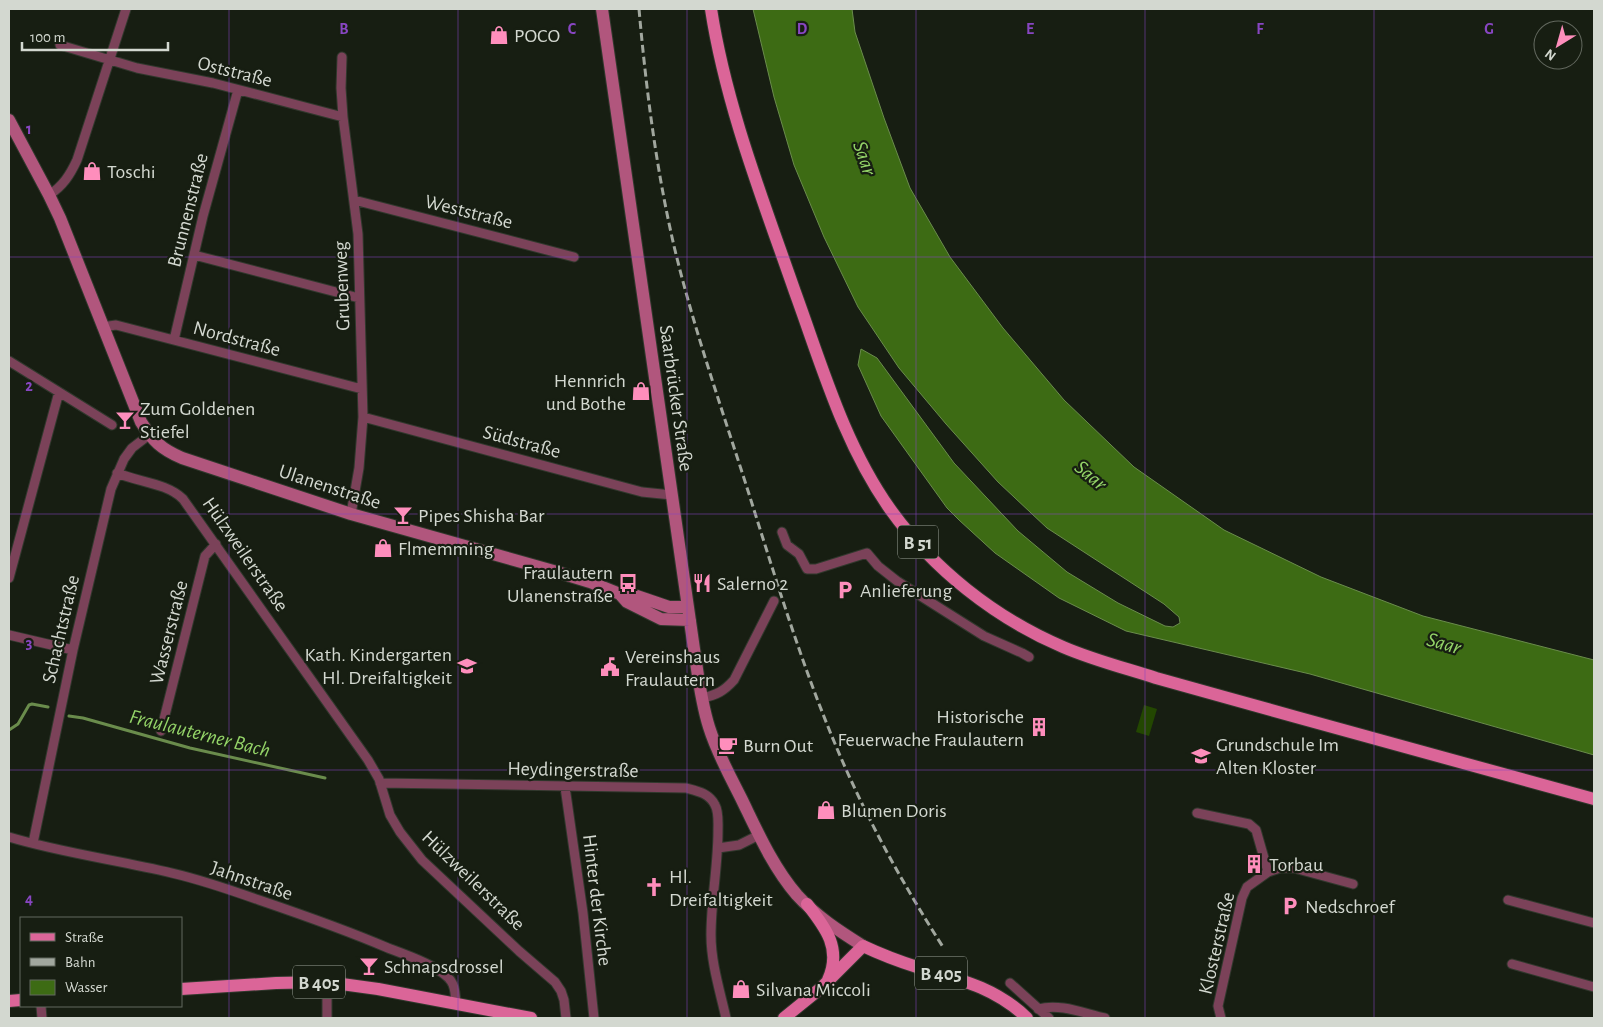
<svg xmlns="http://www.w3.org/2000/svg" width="1603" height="1027" font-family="'Alegreya Sans',sans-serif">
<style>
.green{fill:#234701}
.water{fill:#3d6b14;stroke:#6a8c4c}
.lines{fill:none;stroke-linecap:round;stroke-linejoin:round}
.stream{stroke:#6a8c4c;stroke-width:3}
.street-casing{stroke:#31382d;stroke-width:11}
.secondary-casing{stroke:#31382d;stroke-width:14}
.primary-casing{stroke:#31382d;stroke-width:14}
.street{stroke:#7b4259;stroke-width:9}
.secondary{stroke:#b1567d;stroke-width:12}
.primary{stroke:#db6598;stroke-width:12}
.rail{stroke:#a1a79e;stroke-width:3;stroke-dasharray:8 4;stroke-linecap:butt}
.grid{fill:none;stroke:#8846c2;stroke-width:1;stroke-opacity:0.55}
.labels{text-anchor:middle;stroke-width:4.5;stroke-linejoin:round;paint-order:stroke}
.shield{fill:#171e12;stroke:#9ba097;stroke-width:1}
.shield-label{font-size:19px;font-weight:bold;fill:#d3d8d0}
.poi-label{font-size:20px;fill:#d3d8d0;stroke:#171e12;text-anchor:start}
.street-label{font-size:20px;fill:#d3d8d0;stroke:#171e12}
.water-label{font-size:21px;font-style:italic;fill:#94d468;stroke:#171e12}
.grid-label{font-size:16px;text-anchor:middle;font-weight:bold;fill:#8846c2;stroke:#171e12;stroke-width:4.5;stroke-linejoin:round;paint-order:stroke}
</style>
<rect width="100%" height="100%" fill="#171e12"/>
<path class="green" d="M 1144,705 L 1157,709 L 1149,736 L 1136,732 Z"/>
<path class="water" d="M 753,9 L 852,9 L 855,32 L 884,118 L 910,188 L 950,257 L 1003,328 L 1064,400 L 1134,467 L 1224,530 L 1321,577 L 1423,616 L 1594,660 L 1594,755 L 1310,674 L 1126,631 L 1059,598 L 995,553 L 959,520 L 947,508 L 881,416 L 858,365 L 861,349 L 877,358 L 954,463 L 1018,531 L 1067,572 L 1118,603 L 1165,626 L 1173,627 L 1180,623 L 1179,617 L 1164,604 L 1047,528 L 998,482 L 946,424 L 899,368 L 858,307 L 824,237 L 794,165 L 774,97 Z"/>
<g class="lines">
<path class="stream" d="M 69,716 L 83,718 L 190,748 L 325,778
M 9,730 L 18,724 L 29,705 L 32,704 L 48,707"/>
<g class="street-casing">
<path id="street" d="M 60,45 L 137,68 L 213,83 L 343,117
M 342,57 L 341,88 L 343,117 L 358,234 L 363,417 L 359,468 L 351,514
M 49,195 C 63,186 70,175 77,160 L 126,9
M 354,200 L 574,257
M 194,255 L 359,298
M 102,327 L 116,325 L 362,389
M 174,340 L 203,216 L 238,90
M 9,361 L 112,425
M 363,417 L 642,492 L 672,495
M 117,473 C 138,482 167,483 183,499 L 368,760 L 379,779 L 390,815 L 400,832 L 422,860 L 519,951 L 555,982 L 561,991 L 564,1000 L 566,1018
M 782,532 L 787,545 L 799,554 L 807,569 L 816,569 L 867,553 L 878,566 L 897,581 L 984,636 L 1022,653 L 1029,657
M 9,578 L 59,392
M 9,635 L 73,650
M 702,698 C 717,695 724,691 734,680 L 774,601
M 161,731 L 205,556 L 216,544
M 380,783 L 686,788 C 697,791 709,793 715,805 C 719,812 718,823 718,831 C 718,866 711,900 711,935 C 711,963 720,991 726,1018
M 565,787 L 583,913 L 594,1018
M 1197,813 L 1249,824 L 1256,830 L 1268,872 L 1247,887 L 1242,898 L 1218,1006 L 1221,1018
M 9,837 C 62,853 118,860 172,873 C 202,880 231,890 259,900 C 303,915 346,930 388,948 C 404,954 442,967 451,981 C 456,988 455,996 456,1003
M 33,843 L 73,650 L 111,489 L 124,459 L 132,448 L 149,435
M 718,848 L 739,845 L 759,835
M 1268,872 L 1280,868 L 1294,868 L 1353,884
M 1508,900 L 1594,923
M 1512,964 L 1594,987
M 327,982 L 327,1018
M 1010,983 L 1049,1018
M 41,1006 L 42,1018
M 1038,1009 C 1060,1003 1083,1013 1105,1018"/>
</g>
<g class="secondary-casing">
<path id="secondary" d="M 602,9 L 694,649 C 698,675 701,702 709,727 C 717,753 730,776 742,800 C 758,833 773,867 797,895 C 816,916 839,931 863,946
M 9,120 L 49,195 L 60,218 L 141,422 C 153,441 161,449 182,458 L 351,514 L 557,572 L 590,582 L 620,594 L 631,594 L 669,607 L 688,607
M 620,594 L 627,602 L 661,619 L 690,620"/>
</g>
<g class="primary-casing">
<path id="primary" d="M 711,9 C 726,106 763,200 795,292 C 822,366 844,444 890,509 C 933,569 995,618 1063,647 C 1093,660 1125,668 1156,678 C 1203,691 1249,704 1296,717 C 1395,744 1495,772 1594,799
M 807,904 C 826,928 842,949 828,980
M 181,989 L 276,983 L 327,982 L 378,989 L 531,1018
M 9,1001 L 21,1000
M 784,1018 L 821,988 L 863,946 C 880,954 898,961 917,967 C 958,979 995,987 1027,1018"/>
</g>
<use href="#street" class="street"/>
<use href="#secondary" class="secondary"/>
<use href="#primary" class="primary"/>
<path class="rail" d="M 639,9 C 646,88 656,168 674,246 C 694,330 723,412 749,494 C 778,586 806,679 845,767 C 873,830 906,889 943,947"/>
</g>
<path class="grid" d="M 229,9 L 229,1018M 458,9 L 458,1018M 687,9 L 687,1018M 916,9 L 916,1018M 1145,9 L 1145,1018M 1374,9 L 1374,1018M 9,257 L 1594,257M 9,514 L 1594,514M 9,770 L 1594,770"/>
<defs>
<g id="shop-bare" transform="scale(1.5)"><path d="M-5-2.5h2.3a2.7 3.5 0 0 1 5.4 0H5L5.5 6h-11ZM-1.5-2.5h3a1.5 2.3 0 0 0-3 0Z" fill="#fe8ebc" stroke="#171e12" stroke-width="2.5" paint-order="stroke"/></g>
<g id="bar-bare" transform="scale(1.5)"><path d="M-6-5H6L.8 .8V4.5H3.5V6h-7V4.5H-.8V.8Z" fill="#fe8ebc" stroke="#171e12" stroke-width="2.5" paint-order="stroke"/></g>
<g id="bus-bare" transform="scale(1.5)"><path d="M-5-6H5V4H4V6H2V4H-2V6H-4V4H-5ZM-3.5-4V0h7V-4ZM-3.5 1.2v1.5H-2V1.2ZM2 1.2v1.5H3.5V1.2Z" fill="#fe8ebc" stroke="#171e12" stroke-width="2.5" paint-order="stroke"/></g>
<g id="restaurant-bare" transform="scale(1.5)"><path d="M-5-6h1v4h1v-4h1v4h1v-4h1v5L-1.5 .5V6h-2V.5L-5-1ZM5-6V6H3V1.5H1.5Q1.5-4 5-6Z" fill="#fe8ebc" stroke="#171e12" stroke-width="2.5" paint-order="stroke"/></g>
<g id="parking-bare" transform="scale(1.5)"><path d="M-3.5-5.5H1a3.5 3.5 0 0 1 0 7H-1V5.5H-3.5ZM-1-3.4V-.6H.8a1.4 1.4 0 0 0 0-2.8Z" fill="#fe8ebc" stroke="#171e12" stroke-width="2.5" paint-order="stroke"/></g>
<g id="school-bare" transform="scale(1.5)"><path d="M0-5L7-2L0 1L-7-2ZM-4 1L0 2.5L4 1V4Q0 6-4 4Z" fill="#fe8ebc" stroke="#171e12" stroke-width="2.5" paint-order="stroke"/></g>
<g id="civic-bare" transform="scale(1.5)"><path d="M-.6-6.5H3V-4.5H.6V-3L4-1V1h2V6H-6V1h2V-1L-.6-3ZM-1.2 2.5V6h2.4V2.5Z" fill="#fe8ebc" stroke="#171e12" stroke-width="2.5" paint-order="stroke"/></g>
<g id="building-bare" transform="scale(1.5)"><path d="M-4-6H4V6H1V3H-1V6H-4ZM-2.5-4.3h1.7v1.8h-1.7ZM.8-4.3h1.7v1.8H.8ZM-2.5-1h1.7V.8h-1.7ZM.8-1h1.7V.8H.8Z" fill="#fe8ebc" stroke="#171e12" stroke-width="2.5" paint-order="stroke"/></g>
<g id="cafe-bare" transform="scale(1.5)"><path d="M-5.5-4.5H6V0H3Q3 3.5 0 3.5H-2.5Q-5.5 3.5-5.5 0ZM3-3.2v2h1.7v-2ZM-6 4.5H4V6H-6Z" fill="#fe8ebc" stroke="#171e12" stroke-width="2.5" paint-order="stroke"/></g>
<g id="church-bare" transform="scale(1.5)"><path d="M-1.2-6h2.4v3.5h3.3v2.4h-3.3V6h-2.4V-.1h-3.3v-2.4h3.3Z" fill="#fe8ebc" stroke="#171e12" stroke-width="2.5" paint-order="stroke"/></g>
</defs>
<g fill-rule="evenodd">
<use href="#shop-bare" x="499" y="35"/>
<use href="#shop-bare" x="92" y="171"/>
<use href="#shop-bare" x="641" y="391"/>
<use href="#bar-bare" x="125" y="420"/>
<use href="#bar-bare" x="403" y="515"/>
<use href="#shop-bare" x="383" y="548"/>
<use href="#bus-bare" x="628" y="583"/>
<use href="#restaurant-bare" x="702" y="583"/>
<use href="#parking-bare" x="845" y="590"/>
<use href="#school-bare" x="467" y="666"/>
<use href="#civic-bare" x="610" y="667"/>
<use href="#building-bare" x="1039" y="727"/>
<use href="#cafe-bare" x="728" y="745"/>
<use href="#school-bare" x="1201" y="756"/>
<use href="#shop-bare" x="826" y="810"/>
<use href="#building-bare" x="1254" y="864"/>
<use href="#church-bare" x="654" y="887"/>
<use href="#parking-bare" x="1290" y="906"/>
<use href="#bar-bare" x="369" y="966"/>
<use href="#shop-bare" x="741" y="989"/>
</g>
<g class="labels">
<g class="shield">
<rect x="898" y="525.5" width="40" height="33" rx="4"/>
<rect x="915" y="956.5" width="52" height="33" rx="4"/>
<rect x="293" y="965.5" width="52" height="33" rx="4"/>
</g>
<g class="shield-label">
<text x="918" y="549">B 51</text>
<text x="941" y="980">B 405</text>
<text x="319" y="989">B 405</text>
</g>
<g class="poi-label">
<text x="514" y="42">POCO</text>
<text x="107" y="178">Toschi</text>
<text x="626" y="387" text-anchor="end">Hennrich<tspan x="626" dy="23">und Bothe</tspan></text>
<text x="140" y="415">Zum Goldenen<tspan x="140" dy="23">Stiefel</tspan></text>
<text x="418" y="522">Pipes Shisha Bar</text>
<text x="398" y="555">Flmemming</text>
<text x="613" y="579" text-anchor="end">Fraulautern<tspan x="613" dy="23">Ulanenstraße</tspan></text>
<text x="717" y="590">Salerno 2</text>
<text x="860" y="597">Anlieferung</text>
<text x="452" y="661" text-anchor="end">Kath. Kindergarten<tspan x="452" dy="23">Hl. Dreifaltigkeit</tspan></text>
<text x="625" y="663">Vereinshaus<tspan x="625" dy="23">Fraulautern</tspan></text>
<text x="1024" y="723" text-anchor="end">Historische<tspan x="1024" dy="23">Feuerwache Fraulautern</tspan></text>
<text x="1216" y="751">Grundschule Im<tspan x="1216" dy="23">Alten Kloster</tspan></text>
<text x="743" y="752">Burn Out</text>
<text x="841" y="817">Blumen Doris</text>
<text x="1269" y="871">Torbau</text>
<text x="669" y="883">Hl.<tspan x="669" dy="23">Dreifaltigkeit</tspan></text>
<text x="1305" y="913">Nedschroef</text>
<text x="384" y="973">Schnapsdrossel</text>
<text x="756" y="996">Silvana Miccoli</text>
</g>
<g class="street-label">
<text transform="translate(235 71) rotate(14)" y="7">Oststraße</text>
<text transform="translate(187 210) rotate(-76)" y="7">Brunnenstraße</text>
<text transform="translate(469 211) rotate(14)" y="7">Weststraße</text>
<text transform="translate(341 286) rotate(-92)" y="7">Grubenweg</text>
<text transform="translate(237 338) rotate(15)" y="7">Nordstraße</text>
<text transform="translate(677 398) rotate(82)" y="7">Saarbrücker Straße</text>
<text transform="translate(522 441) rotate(15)" y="7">Südstraße</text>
<text transform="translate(330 486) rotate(18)" y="7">Ulanenstraße</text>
<text transform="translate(246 554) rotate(55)" y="7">Hülzweilerstraße</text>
<text transform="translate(60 629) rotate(-77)" y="7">Schachtstraße</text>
<text transform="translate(168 632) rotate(-76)" y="7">Wasserstraße</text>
<text transform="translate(573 769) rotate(1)" y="7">Heydingerstraße</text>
<text transform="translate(252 880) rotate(19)" y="7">Jahnstraße</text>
<text transform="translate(474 880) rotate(44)" y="7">Hülzweilerstraße</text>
<text transform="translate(598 900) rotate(83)" y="7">Hinter der Kirche</text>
<text transform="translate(1216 943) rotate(-77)" y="7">Klosterstraße</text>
</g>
<g class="water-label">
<text transform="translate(865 158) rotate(71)" y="7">Saar</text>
<text transform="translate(1091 475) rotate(40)" y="7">Saar</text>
<text transform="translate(1444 643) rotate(16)" y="7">Saar</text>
<text transform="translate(200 733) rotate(14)" y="7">Fraulauterner Bach</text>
</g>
</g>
<g class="grid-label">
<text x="344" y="34">B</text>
<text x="572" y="34">C</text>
<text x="802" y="34">D</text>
<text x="1030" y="34">E</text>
<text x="1260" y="34">F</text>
<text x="1489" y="34">G</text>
<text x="29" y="134">1</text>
<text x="29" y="391">2</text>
<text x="29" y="648">3</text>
<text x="29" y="904">4</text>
</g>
<rect width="1603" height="1027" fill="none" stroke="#d3d8d0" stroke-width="20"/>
<rect x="20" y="917" width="162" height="90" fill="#171e12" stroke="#62685e"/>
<rect x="30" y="933" width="25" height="8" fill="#db6598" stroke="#62685e"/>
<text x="65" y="942" font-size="15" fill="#d3d8d0">Straße</text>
<rect x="30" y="958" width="25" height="8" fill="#a1a79e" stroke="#62685e"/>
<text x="65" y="967" font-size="15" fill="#d3d8d0">Bahn</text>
<rect x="30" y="980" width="25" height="15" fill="#3d6b14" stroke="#62685e"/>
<text x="65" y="992" font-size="15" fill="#d3d8d0">Wasser</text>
<g transform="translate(1558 45) rotate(217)"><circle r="24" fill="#171e12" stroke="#62685e"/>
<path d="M0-4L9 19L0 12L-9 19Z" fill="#fe8ebc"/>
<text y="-8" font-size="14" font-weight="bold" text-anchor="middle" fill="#d3d8d0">N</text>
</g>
<path d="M22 42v8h146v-8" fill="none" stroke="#d3d8d0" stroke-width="2.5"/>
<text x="30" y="42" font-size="15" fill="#d3d8d0" stroke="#171e12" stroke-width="4" paint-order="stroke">100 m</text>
</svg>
